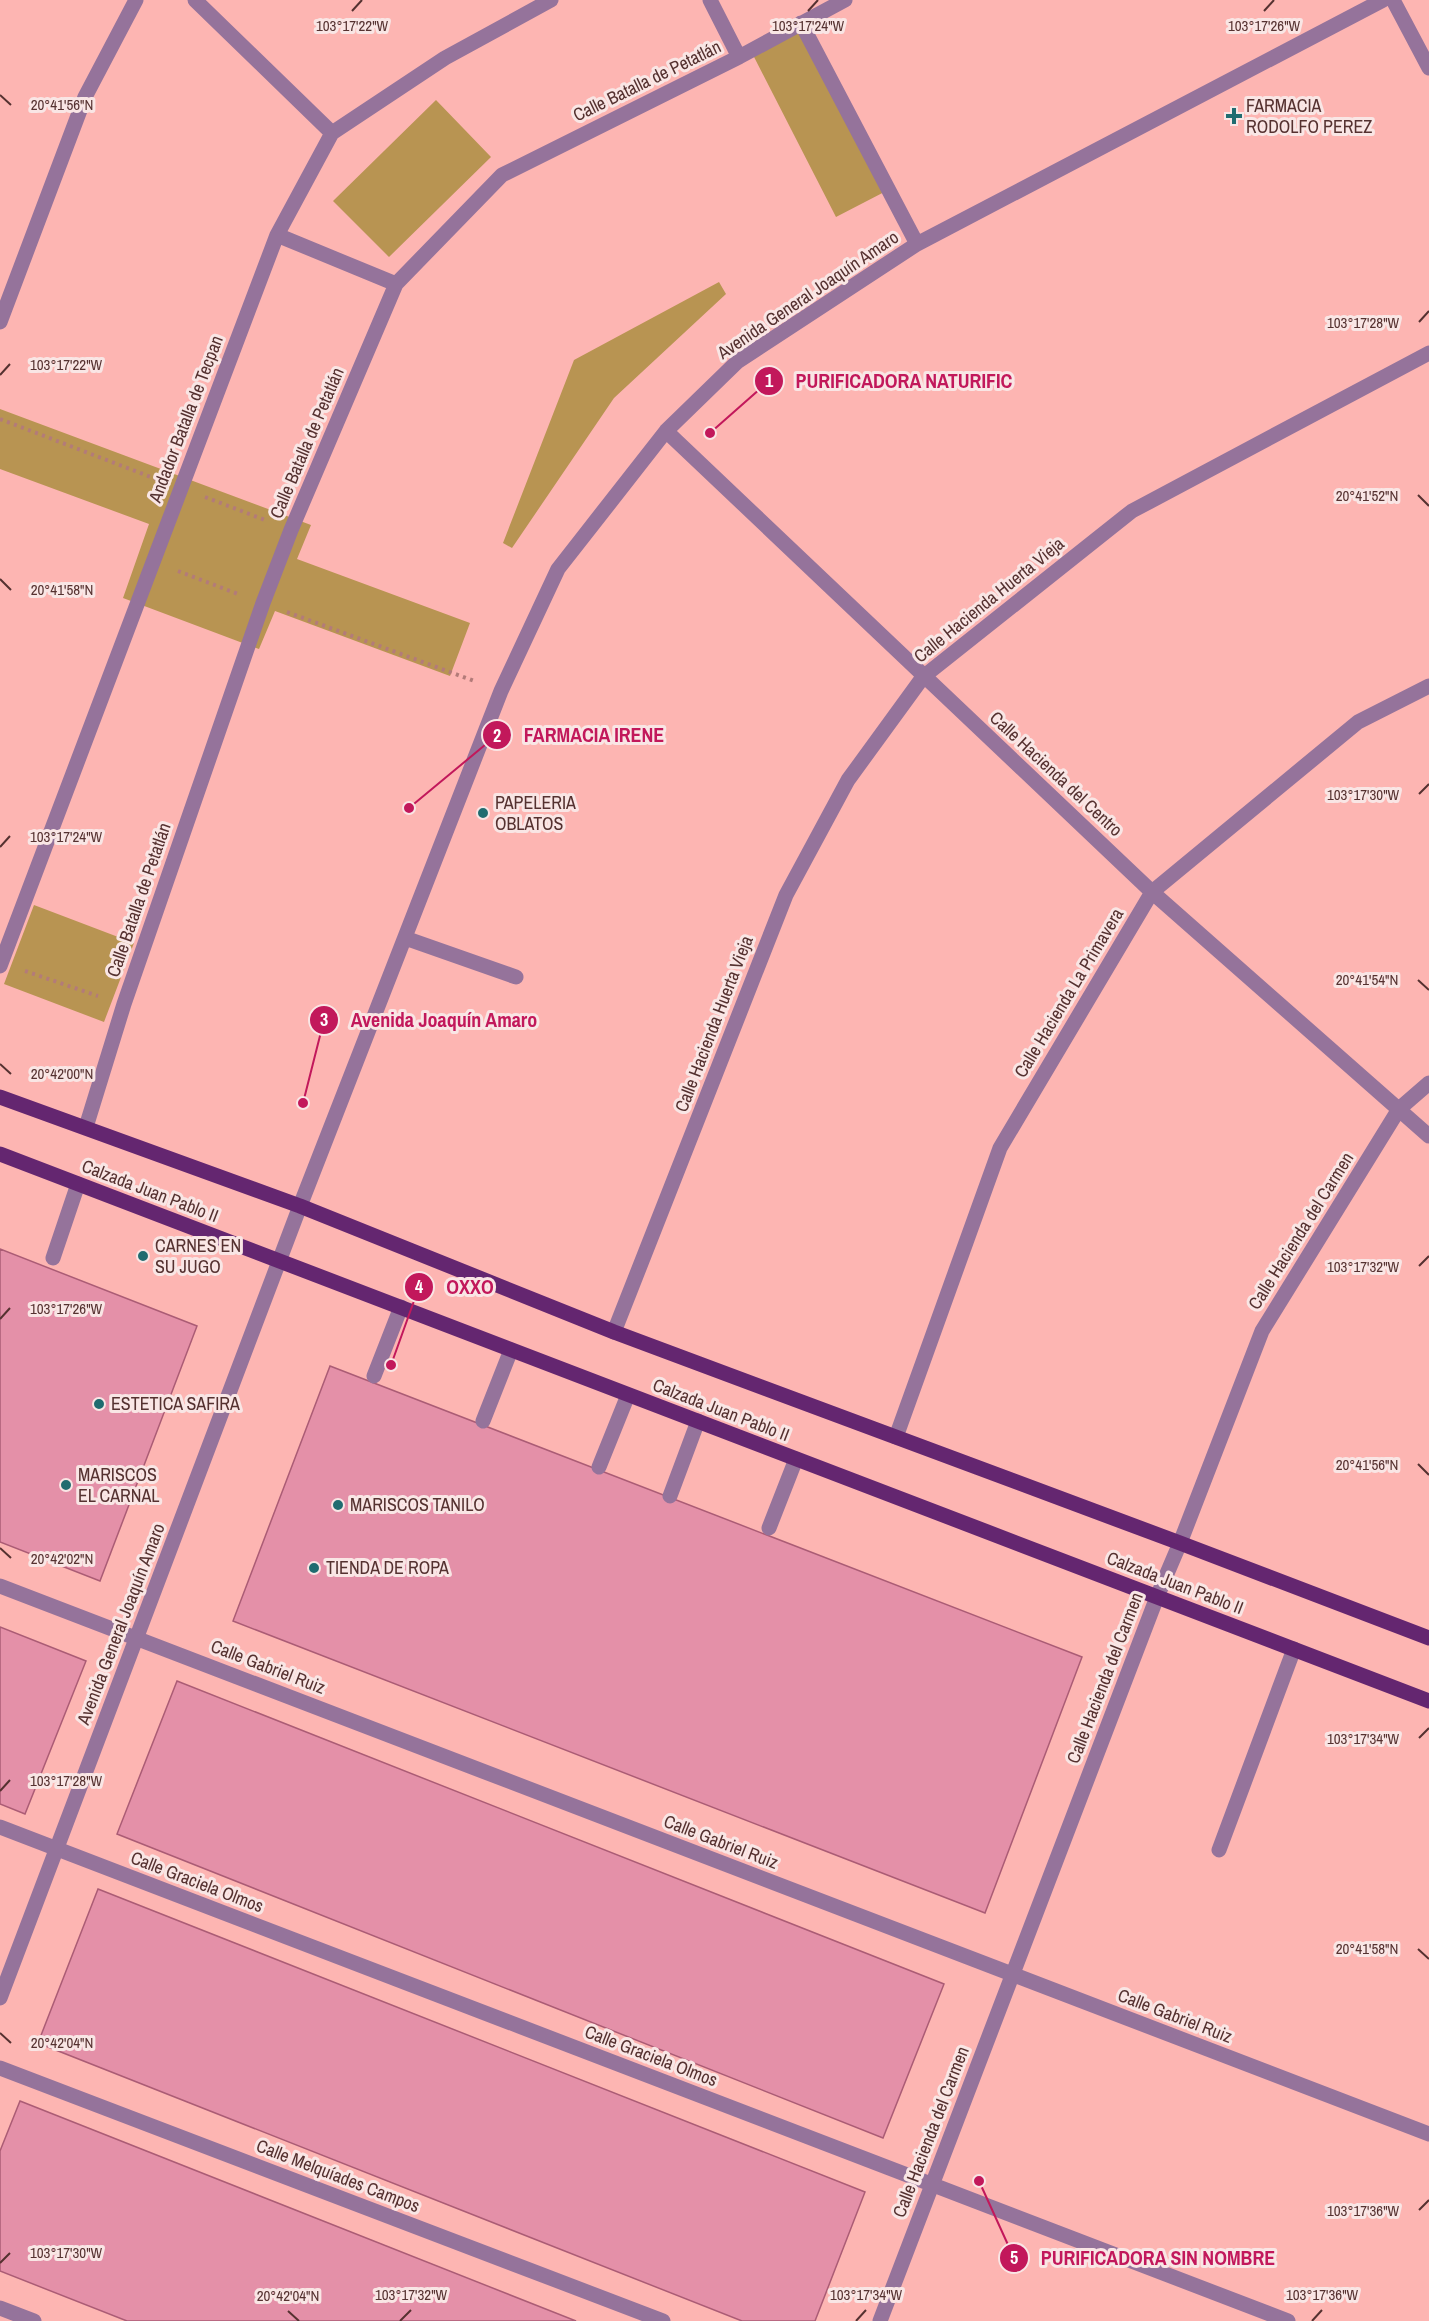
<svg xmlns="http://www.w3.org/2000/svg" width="1429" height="2321" font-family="'Archivo Narrow',sans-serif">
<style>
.green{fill:#b89452}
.building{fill:#e490a8;stroke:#ab5c75;stroke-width:1.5}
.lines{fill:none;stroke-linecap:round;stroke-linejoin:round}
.path{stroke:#b37b79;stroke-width:4;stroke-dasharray:3 4.5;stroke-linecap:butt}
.minor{stroke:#95739b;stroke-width:15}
.major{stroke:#642670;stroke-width:15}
.ticks{fill:none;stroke:#553130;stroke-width:2}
.poi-dot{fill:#206c70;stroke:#f9e6e5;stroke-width:2}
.labels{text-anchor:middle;stroke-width:6;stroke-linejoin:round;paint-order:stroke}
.street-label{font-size:18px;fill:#553130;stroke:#f9e6e5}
.poi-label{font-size:18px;fill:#553130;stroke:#f9e6e5;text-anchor:start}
.ticks-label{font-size:15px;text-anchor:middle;fill:#553130;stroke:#f9e6e5;stroke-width:6;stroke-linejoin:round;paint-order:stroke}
.leader{fill:none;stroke:#c2185b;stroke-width:2}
.callout-dot{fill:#c2185b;stroke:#f9e6e5;stroke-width:2}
.mark-label{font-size:18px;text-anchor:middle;font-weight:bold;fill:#fff}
.callout-label{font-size:20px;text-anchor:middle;font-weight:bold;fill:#c2185b;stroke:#f9e6e5;stroke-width:6;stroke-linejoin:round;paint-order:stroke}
</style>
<rect width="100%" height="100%" fill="#fdb5b2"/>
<path class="green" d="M 808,25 L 892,188 L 836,217 L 752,53 Z
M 436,100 L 491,157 L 389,257 L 333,201 Z
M 719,282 L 726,294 L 614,398 L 512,548 L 503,543 L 574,360 Z
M 0,409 L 311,525 L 297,559 L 470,623 L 450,676 L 275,611 L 259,649 L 123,598 L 149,524 L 0,469 Z
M 34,905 L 134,943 L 104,1022 L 4,984 Z"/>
<path class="building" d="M 0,1249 L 197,1326 L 100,1581 L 0,1542 Z
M 330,1366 L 1082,1657 L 985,1913 L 233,1621 Z
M 0,1627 L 86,1661 L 25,1814 L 0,1804 Z
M 177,1681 L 944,1984 L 883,2138 L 117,1834 Z
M 98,1889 L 865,2192 L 815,2321 L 742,2321 L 38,2043 Z
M 20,2101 L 576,2321 L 127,2321 L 0,2271 L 0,2151 Z"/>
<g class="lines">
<path class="path" d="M 0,419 L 156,479
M 205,497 L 265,520
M 178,571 L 238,594
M 287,612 L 477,682
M 25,971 L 98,996"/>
<path class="minor" d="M 195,0 L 332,133
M 710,0 L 739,57
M 1393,0 L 1429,68
M 801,23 L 917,244
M 277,235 L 396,284
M 0,322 L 85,97 L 136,0
M 666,431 L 1152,892 L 1429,1136
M 405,938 L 516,977
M 0,966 L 277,235 L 332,133 L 445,58 L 551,0
M 86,1127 L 124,1004 L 263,603 L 291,530 L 396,284 L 502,175 L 739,57 L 845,0
M 53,1258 L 78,1184
M 614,1332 L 786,895 L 848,780 L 923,677 L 1132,511 L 1429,353
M 374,1376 L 401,1307
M 483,1421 L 511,1350
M 896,1437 L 1000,1148 L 1152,892 L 1358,722 L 1429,686
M 599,1467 L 628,1395
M 670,1496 L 698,1421
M 769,1528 L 796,1459
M 0,1586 L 1429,2134
M 0,1827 L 1288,2321
M 1219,1850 L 1294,1649
M 0,1998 L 300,1206 L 501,691 L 558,569 L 666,431 L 737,362 L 917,244 L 1383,0
M 0,2068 L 663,2321
M 0,2308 L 34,2321
M 880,2321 L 1157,1597 L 1180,1543 L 1262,1331 L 1399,1109 L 1429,1083"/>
<path class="major" d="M 0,1097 L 300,1206 L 614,1332 L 1180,1543 L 1429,1638
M 0,1154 L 1429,1701"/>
</g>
<path class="ticks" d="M 352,11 L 362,0M 808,11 L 818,0M 1264,11 L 1274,0M 0,95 L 11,105M 1419,322 L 1429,311M 0,375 L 10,364M 1418,495 L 1429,506M 0,579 L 11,590M 1419,794 L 1429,784M 0,847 L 10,836M 1418,980 L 1429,990M 0,1064 L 11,1074M 1419,1266 L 1429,1256M 0,1319 L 10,1308M 1418,1464 L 1429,1475M 0,1548 L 11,1558M 1419,1738 L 1429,1728M 0,1791 L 10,1780M 1418,1949 L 1429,1959M 0,2033 L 11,2043M 1419,2210 L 1429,2200M 0,2263 L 10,2253M 288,2311 L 299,2321M 400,2321 L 411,2310M 856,2321 L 866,2310M 1312,2321 L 1322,2310"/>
<g class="poi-dot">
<path d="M1231 107h6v6h6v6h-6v6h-6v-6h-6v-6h6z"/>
<circle cx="483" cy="813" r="6"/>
<circle cx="143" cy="1256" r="6"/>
<circle cx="99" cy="1404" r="6"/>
<circle cx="66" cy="1485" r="6"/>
<circle cx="338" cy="1505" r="6"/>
<circle cx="314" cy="1568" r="6"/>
</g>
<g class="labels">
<g class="street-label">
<text transform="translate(647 81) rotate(-26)" y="6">Calle Batalla de Petatlán</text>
<text transform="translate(808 295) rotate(-34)" y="6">Avenida General Joaquín Amaro</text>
<text transform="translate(186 419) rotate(-69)" y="6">Andador Batalla de Tecpan</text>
<text transform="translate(307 443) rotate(-67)" y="6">Calle Batalla de Petatlán</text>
<text transform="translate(989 600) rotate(-39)" y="6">Calle Hacienda Huerta Vieja</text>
<text transform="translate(1056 774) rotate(43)" y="6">Calle Hacienda del Centro</text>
<text transform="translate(139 900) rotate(-71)" y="6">Calle Batalla de Petatlán</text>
<text transform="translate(1069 993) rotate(-59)" y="6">Calle Hacienda La Primavera</text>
<text transform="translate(714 1024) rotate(-69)" y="6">Calle Hacienda Huerta Vieja</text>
<text transform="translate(150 1191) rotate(21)" y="6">Calzada Juan Pablo II</text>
<text transform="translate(1301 1231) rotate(-58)" y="6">Calle Hacienda del Carmen</text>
<text transform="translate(721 1410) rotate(21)" y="6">Calzada Juan Pablo II</text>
<text transform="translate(1175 1583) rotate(21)" y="6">Calzada Juan Pablo II</text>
<text transform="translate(121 1624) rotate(-69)" y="6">Avenida General Joaquín Amaro</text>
<text transform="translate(268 1667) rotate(21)" y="6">Calle Gabriel Ruiz</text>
<text transform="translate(1105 1678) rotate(-69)" y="6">Calle Hacienda del Carmen</text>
<text transform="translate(721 1842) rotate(21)" y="6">Calle Gabriel Ruiz</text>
<text transform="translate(197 1882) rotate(21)" y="6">Calle Graciela Olmos</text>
<text transform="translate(1175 2016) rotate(21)" y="6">Calle Gabriel Ruiz</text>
<text transform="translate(651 2056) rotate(21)" y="6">Calle Graciela Olmos</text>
<text transform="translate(931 2132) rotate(-69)" y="6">Calle Hacienda del Carmen</text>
<text transform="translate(338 2176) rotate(21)" y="6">Calle Melquíades Campos</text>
</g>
<g class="poi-label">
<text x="1246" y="112">FARMACIA<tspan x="1246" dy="21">RODOLFO PEREZ</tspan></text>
<text x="495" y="809">PAPELERIA<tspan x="495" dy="21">OBLATOS</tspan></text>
<text x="155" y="1252">CARNES EN<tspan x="155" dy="21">SU JUGO</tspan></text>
<text x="111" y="1410">ESTETICA SAFIRA</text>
<text x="78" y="1481">MARISCOS<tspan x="78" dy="21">EL CARNAL</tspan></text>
<text x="350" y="1511">MARISCOS TANILO</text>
<text x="326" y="1574">TIENDA DE ROPA</text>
</g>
</g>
<g class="ticks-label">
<text x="352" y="31">103°17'22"W</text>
<text x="808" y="31">103°17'24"W</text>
<text x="1264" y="31">103°17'26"W</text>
<text x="62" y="110">20°41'56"N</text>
<text x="1363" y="328">103°17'28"W</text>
<text x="66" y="370">103°17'22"W</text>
<text x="1367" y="501">20°41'52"N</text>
<text x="62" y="595">20°41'58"N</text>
<text x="1363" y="800">103°17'30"W</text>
<text x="66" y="842">103°17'24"W</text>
<text x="1367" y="985">20°41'54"N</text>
<text x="62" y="1079">20°42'00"N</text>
<text x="1363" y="1272">103°17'32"W</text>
<text x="66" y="1314">103°17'26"W</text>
<text x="1367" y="1470">20°41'56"N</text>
<text x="62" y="1564">20°42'02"N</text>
<text x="1363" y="1744">103°17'34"W</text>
<text x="66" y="1786">103°17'28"W</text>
<text x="1367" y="1954">20°41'58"N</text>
<text x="62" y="2048">20°42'04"N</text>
<text x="1363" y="2216">103°17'36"W</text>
<text x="66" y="2258">103°17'30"W</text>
<text x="411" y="2300">103°17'32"W</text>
<text x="866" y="2300">103°17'34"W</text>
<text x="1322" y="2300">103°17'36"W</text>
<text x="288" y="2301">20°42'04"N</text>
</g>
<path class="leader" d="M710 433L769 381M409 808L497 735M303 1103L324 1020M391 1365L419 1287M979 2181L1014 2258"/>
<g class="callout-dot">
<circle cx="710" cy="433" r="6"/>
<circle cx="409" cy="808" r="6"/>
<circle cx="303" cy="1103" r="6"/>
<circle cx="391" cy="1365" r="6"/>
<circle cx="979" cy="2181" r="6"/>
<circle cx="769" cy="381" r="15"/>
<circle cx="497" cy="735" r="15"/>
<circle cx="324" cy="1020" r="15"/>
<circle cx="419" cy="1287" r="15"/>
<circle cx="1014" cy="2258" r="15"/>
</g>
<g class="mark-label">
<text x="769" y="387">1</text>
<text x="497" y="742">2</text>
<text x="324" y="1026">3</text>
<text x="419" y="1293">4</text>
<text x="1014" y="2264">5</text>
</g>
<g class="callout-label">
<text x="904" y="388">PURIFICADORA NATURIFIC</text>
<text x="594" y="742">FARMACIA IRENE</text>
<text x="444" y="1027">Avenida Joaquín Amaro</text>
<text x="470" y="1294">OXXO</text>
<text x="1158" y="2265">PURIFICADORA SIN NOMBRE</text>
</g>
</svg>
